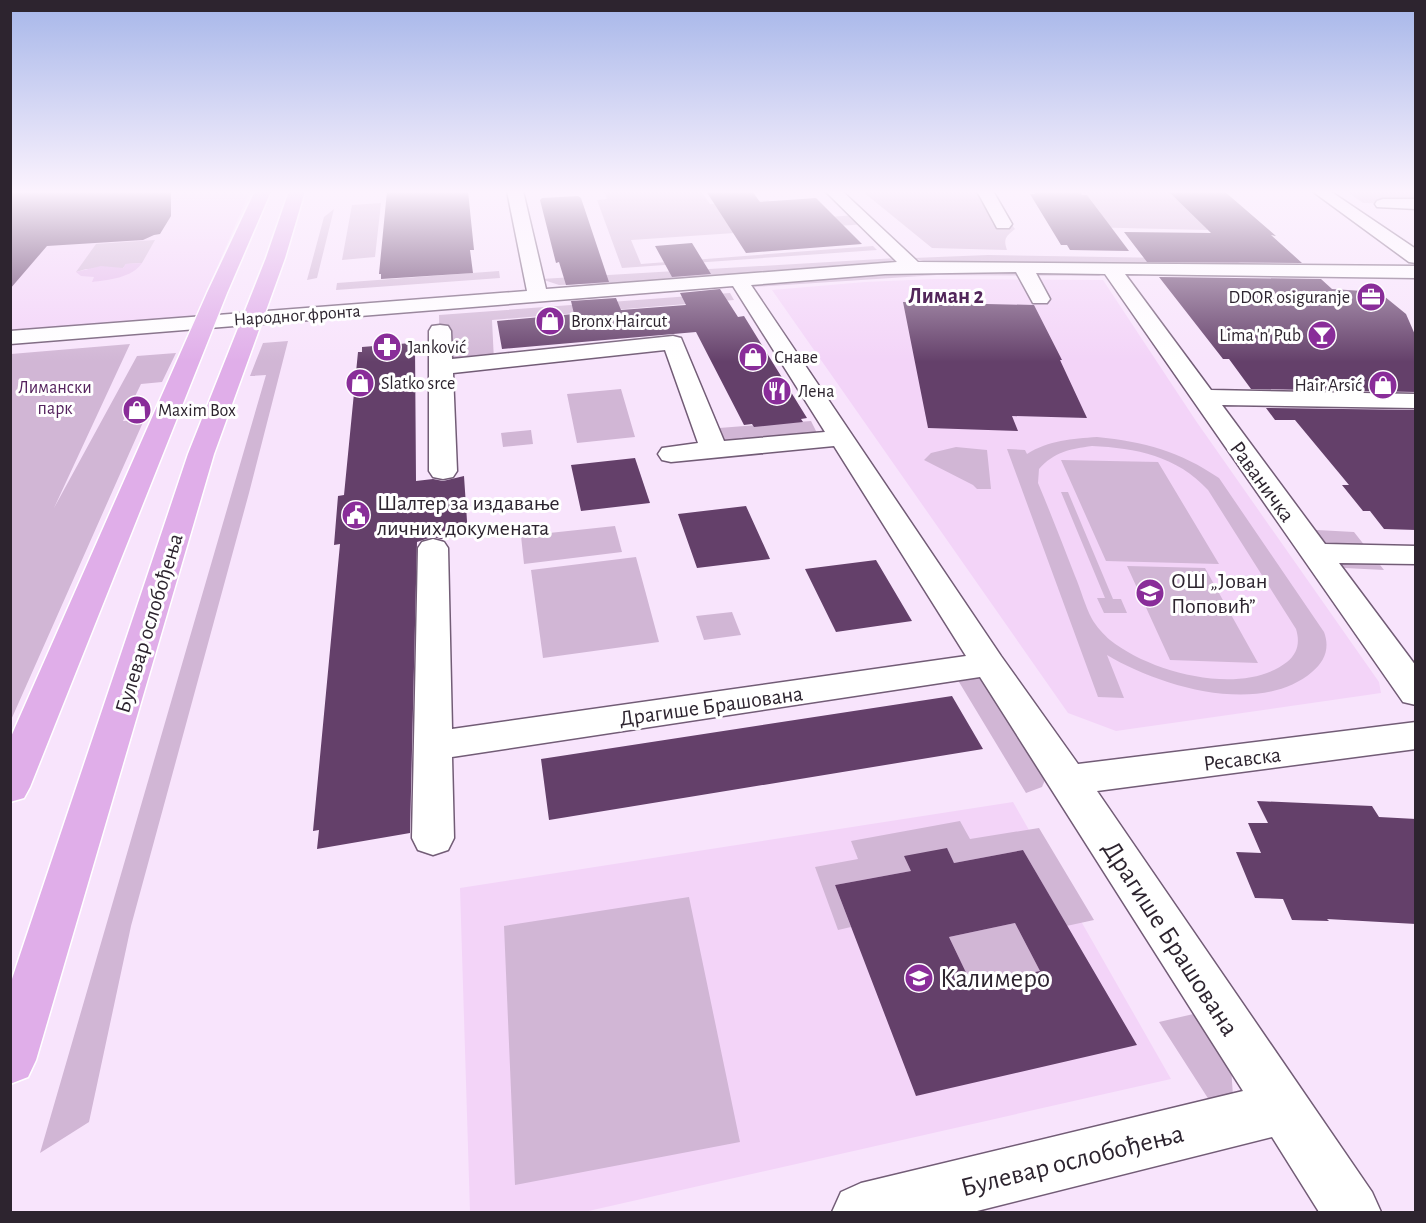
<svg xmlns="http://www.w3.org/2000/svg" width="1426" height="1223" font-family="'Alegreya Sans',sans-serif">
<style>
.built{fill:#f3d4f8}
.green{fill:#d1b6d5;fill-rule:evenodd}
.water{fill:#e4baeb}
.building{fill:#64406a;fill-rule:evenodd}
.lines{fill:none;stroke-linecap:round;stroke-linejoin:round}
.minor-casing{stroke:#725c76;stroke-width:3}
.major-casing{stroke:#fff;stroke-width:3}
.minor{fill:#fff;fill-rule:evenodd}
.major{fill:#e0aee9;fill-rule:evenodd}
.labels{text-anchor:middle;stroke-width:6;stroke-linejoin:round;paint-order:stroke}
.far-poi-label{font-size:18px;fill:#2d242f;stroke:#fff;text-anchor:start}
.far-street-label{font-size:18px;fill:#2d242f;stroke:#fff}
.far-park-label{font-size:18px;fill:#55235e;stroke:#fff}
.far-quarter-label{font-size:22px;font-weight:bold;fill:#52265a;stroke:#fff}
.street-label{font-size:22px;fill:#2d242f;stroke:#fff}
.poi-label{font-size:22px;fill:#2d242f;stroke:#fff;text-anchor:start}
.near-street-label{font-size:27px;fill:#2d242f;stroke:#fff}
.near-poi-label{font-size:27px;fill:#2d242f;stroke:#fff;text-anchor:start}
</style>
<rect width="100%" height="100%" fill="#f8e4fc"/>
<path class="built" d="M 11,191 L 250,191 L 190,330 L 11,345 Z
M 934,279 L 1103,280 L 1196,421 L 1379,682 L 1381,693 L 1116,731 L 1068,713 L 772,290 L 865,282 Z
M 1013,802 L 1171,1079 L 584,1212 L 470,1212 L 460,888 Z"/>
<path class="green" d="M 604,191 L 701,191 L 710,204 L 769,200 L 785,220 L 857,215 L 867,224 L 631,240 L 641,264 L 873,246 L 877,250 L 622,268 L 597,200 L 607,199 Z
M 862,191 L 977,191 L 993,224 L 1012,225 L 1015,229 C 1006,236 1003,239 1007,250 L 932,248 Z
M 1061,191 L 1168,191 L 1208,230 L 1080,227 L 1100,212 L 1087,195 L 1082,195 L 1080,191 Z
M 1346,191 L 1415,191 L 1415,204 L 1363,203 Z
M 381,203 L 375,257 L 342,260 L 352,205 Z
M 334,209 L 317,278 L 307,280 L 324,217 Z
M 155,240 L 142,263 L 126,264 L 123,268 L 86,269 L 76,272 L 96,244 Z
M 988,255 L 1229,259 L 1244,264 L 930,263 L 913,258 Z
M 897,258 L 890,263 L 617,283 L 559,285 L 541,279 Z
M 499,271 L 500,278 L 336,290 L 337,283 Z
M 894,271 L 1093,272 L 1101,276 L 937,275 L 753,287 L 750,281 Z
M 730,293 L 734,300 L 492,320 L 494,361 L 440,367 L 439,315 Z
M 288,341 L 249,493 L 131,926 L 89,1122 L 40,1153 L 266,375 L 250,376 L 263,343 Z
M 130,344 L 54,508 L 137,356 L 176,353 L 162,382 L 141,384 L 123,421 L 144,420 L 11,720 L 11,354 Z
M 621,389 L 635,437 L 577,443 L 567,394 Z
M 811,421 L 817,433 L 725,441 L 719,428 Z
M 531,430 L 533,444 L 503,447 L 501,433 Z
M 1097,437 C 1145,442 1179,451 1219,478 L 1324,632 C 1330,648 1325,661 1312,672 C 1259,717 1159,686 1107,655 L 1124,698 L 1098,697 L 1007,449 L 1025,450 L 1027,454 C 1049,440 1072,439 1097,437 ZM 1092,446 C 1136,448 1177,456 1208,490 L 1296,629 C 1300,642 1298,653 1287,662 C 1242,697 1151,673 1110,640 C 1104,635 1096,626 1092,619 C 1085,606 1081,590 1075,576 C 1063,545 1051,514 1038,483 L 1039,469 C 1054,452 1070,449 1092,446 Z
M 956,447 L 987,450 L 991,489 L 977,489 L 973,485 L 924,460 L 931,453 Z
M 1061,460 L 1158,462 L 1219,564 L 1106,561 Z
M 1061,492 L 1068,492 L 1113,599 L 1121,599 L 1127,613 L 1104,613 L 1097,598 L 1105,598 Z
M 615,526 L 622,552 L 524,564 L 521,536 Z
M 1298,529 L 1354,532 L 1384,570 L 1325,567 Z
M 636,557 L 659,642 L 543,658 L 531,570 Z
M 1127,566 L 1205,568 L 1258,663 L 1170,660 Z
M 732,612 L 741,635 L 704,640 L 696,616 Z
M 980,673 L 1047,775 L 1042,787 L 1026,793 L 956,677 Z
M 960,821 L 970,839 L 1039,828 L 1094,920 L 1048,930 L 1060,914 L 1023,850 L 954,863 L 947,849 L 911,871 L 835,885 L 851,927 L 838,930 L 815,867 L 858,859 L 851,841 Z
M 689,897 L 740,1142 L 515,1185 L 504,926 Z
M 1015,923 L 1040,971 L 972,985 L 949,937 Z
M 1202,1012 L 1230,1052 L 1233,1096 L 1211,1103 L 1159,1022 Z"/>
<path class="water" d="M 142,263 C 132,278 108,280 92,282 L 94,277 L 81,276 L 76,272 L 101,266 L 123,268 L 126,264 Z"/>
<path class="building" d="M 10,191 L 171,191 L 171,216 L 160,234 L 154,235 L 143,240 L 47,246 L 10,289 Z
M 387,191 L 468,191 L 474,250 L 470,250 L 473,273 L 381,279 L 381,274 L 379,274 Z
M 706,191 L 752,191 L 760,202 L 816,198 L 862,244 L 746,253 Z
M 1033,191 L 1080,191 L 1082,195 L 1087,195 L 1129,251 L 1070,250 L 1067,245 L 1061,245 L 1030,194 L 1035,194 Z
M 1168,191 L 1224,191 L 1276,236 L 1271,235 L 1302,263 L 1147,262 L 1124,232 L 1211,233 Z
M 578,196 L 581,198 L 609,282 L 566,285 L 559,262 L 556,263 L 540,200 L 542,198 Z
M 692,243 L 711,274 L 672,277 L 655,246 Z
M 1159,277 L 1321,279 L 1332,289 L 1379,292 L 1406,314 L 1416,337 L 1416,392 L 1251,389 L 1229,359 L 1223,359 Z
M 720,289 L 738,317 L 744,316 L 807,418 L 801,419 L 803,422 L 754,427 L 752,424 L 744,425 L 696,332 L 502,349 L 497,321 L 574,314 L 571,301 L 616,298 L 621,310 L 686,305 L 680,293 Z
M 903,302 L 1034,305 L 1062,360 L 1060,360 L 1087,418 L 1012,416 L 1018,431 L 928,428 Z
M 411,343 L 411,347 L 415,347 L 416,481 L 433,479 L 443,481 L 464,476 L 468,536 L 441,539 L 432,537 L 417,542 L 410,833 L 317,849 L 319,830 L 313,831 L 340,544 L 334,545 L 338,496 L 344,495 L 358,352 L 362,352 L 362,347 Z
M 1266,408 L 1416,410 L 1416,530 L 1384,529 L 1370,511 L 1363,511 L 1342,485 L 1349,485 L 1295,420 L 1275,420 Z
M 635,458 L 650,503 L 581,511 L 571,465 Z
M 746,506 L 770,559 L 697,568 L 678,514 Z
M 876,560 L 912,621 L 836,632 L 805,569 Z
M 952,696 L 983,749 L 549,820 L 541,759 Z
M 1257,801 L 1372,806 L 1379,817 L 1416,819 L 1416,924 L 1327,919 L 1329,921 L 1292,920 L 1283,899 L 1255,898 L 1236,852 L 1261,853 L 1248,823 L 1268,823 Z
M 947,848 L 954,863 L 1023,850 L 1137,1045 L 916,1096 L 835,885 L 911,871 L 904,856 ZM 1015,923 L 1040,971 L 972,985 L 949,937 Z"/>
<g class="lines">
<g class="minor-casing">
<path id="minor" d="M 507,191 L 523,191 L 546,289 L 897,262 L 825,191 L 842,191 L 918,262 L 1416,266 L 1416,278 L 1125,274 L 1211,390 L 1416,394 L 1416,408 L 1222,405 L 1325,544 L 1416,546 L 1416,564 L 1339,563 L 1416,666 L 1416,705 L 1403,702 L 1105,274 L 1036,273 L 1050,299 L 1047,303 L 1033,303 L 1016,272 L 885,274 L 751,285 L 1001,656 L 1078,764 L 1416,722 L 1416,749 L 1097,791 L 1372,1192 L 1381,1212 L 1319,1212 L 1272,1137 L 973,1212 L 832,1212 L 841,1192 L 861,1183 L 1243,1091 L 980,677 L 452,757 L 454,838 L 448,850 L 433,855 L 418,850 L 412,838 L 418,548 L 422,542 L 433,539 L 444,542 L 448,548 L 452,729 L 966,656 L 834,446 L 671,462 L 662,460 L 658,454 L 662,448 L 698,443 L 665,350 L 453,373 L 457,471 L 453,477 L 443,479 L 433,477 L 429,471 L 429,331 L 432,326 L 440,325 L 448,326 L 451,331 L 452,359 L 673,336 L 681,338 L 724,441 L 825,432 L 733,286 L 10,344 L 10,331 L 527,291 Z
M 977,191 L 993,191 L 1012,224 L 1009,228 L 997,228 Z
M 1312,191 L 1330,191 L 1416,249 L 1416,263 L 1409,262 Z
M 1383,199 L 1416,199 L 1416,209 L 1377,207 L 1375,204 L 1377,201 Z"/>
</g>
<g class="major-casing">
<path id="major" d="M 255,191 L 271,191 L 227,293 L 30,787 L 24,798 L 10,802 L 10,739 L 207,293 Z
M 289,191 L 305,191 L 285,258 L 214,454 L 36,1060 L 28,1077 L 10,1084 L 10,985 L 188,454 L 266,258 Z"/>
</g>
<use href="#minor" class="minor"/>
<use href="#major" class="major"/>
</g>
<linearGradient id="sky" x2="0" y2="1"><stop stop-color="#a6b6e9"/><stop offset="0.53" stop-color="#fcf3fe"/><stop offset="1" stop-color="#fcf3fe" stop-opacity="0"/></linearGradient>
<rect width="1426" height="362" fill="url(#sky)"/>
<defs>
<g id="office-disc" transform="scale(1.5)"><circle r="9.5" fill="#892d99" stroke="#fff"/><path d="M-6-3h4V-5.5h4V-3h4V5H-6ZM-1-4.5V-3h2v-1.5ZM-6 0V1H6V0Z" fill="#fff"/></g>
<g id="shop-disc" transform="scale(1.5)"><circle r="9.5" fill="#892d99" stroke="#fff"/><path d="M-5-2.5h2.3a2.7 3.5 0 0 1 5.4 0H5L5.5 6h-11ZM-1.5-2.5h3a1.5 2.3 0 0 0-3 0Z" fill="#fff"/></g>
<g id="bar-disc" transform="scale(1.5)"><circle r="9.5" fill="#892d99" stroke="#fff"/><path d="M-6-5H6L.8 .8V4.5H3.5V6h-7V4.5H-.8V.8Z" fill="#fff"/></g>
<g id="pharmacy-disc" transform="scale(1.5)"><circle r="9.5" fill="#892d99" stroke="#fff"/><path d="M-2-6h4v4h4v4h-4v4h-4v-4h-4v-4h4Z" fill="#fff"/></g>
<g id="restaurant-disc" transform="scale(1.5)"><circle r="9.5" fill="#892d99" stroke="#fff"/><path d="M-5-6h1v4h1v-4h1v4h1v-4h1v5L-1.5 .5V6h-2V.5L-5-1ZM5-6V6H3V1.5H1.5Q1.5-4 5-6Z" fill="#fff"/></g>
<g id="civic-disc" transform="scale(1.5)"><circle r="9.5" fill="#892d99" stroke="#fff"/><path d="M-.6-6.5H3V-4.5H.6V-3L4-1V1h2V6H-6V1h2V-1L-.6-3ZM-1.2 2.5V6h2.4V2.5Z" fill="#fff"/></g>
<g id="school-disc" transform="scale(1.5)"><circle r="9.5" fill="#892d99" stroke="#fff"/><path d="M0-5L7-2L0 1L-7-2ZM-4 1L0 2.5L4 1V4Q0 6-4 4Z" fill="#fff"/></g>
</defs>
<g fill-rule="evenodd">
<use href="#office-disc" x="1371" y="297"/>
<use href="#shop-disc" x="550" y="321"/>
<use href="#bar-disc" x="1322" y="335"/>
<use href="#pharmacy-disc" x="387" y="347"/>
<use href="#shop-disc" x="753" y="357"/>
<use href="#shop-disc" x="360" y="383"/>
<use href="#shop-disc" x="1383" y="385"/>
<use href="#restaurant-disc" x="777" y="391"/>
<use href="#shop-disc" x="137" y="410"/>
<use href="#civic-disc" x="356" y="515"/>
<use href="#school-disc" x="1150" y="593"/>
<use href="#school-disc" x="919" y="978"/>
</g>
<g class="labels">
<g class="far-poi-label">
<text x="1350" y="303" text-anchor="end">DDOR osiguranje</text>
<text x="571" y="327">Bronx Haircut</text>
<text x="1301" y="341" text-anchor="end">Lima 'n' Pub</text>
<text x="408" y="353">Janković</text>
<text x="774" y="363">Снаве</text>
<text x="381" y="389">Slatko srce</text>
<text x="1362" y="391" text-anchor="end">Hair Arsić</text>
<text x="798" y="397">Лена</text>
<text x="158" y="416">Maxim Box</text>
</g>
<g class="far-street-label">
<text transform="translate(297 315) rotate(-4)" y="6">Народног фронта</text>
</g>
<g class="far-park-label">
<text x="55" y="393">Лимански<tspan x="55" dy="21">парк</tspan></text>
</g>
<g class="far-quarter-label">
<text x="946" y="303">Лиман 2</text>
</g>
<g class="street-label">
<text transform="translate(1263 481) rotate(54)" y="8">Раваничка</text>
<text transform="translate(148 623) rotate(-73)" y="8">Булевар ослобођења</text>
<text transform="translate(711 705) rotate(-8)" y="8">Драгише Брашована</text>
<text transform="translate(1242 758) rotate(-7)" y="8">Ресавска</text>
</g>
<g class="poi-label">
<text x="377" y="510">Шалтер за издавање<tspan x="377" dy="25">личних докумената</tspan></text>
<text x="1171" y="588">ОШ „Јован<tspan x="1171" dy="25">Поповић”</tspan></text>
</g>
<g class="near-street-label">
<text transform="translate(1171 938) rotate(57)" y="9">Драгише Брашована</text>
<text transform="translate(1072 1160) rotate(-14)" y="9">Булевар ослобођења</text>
</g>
<g class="near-poi-label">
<text x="940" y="987">Калимеро</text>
</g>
</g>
<rect width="1426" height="1223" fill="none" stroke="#2d242f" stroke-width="24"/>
</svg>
